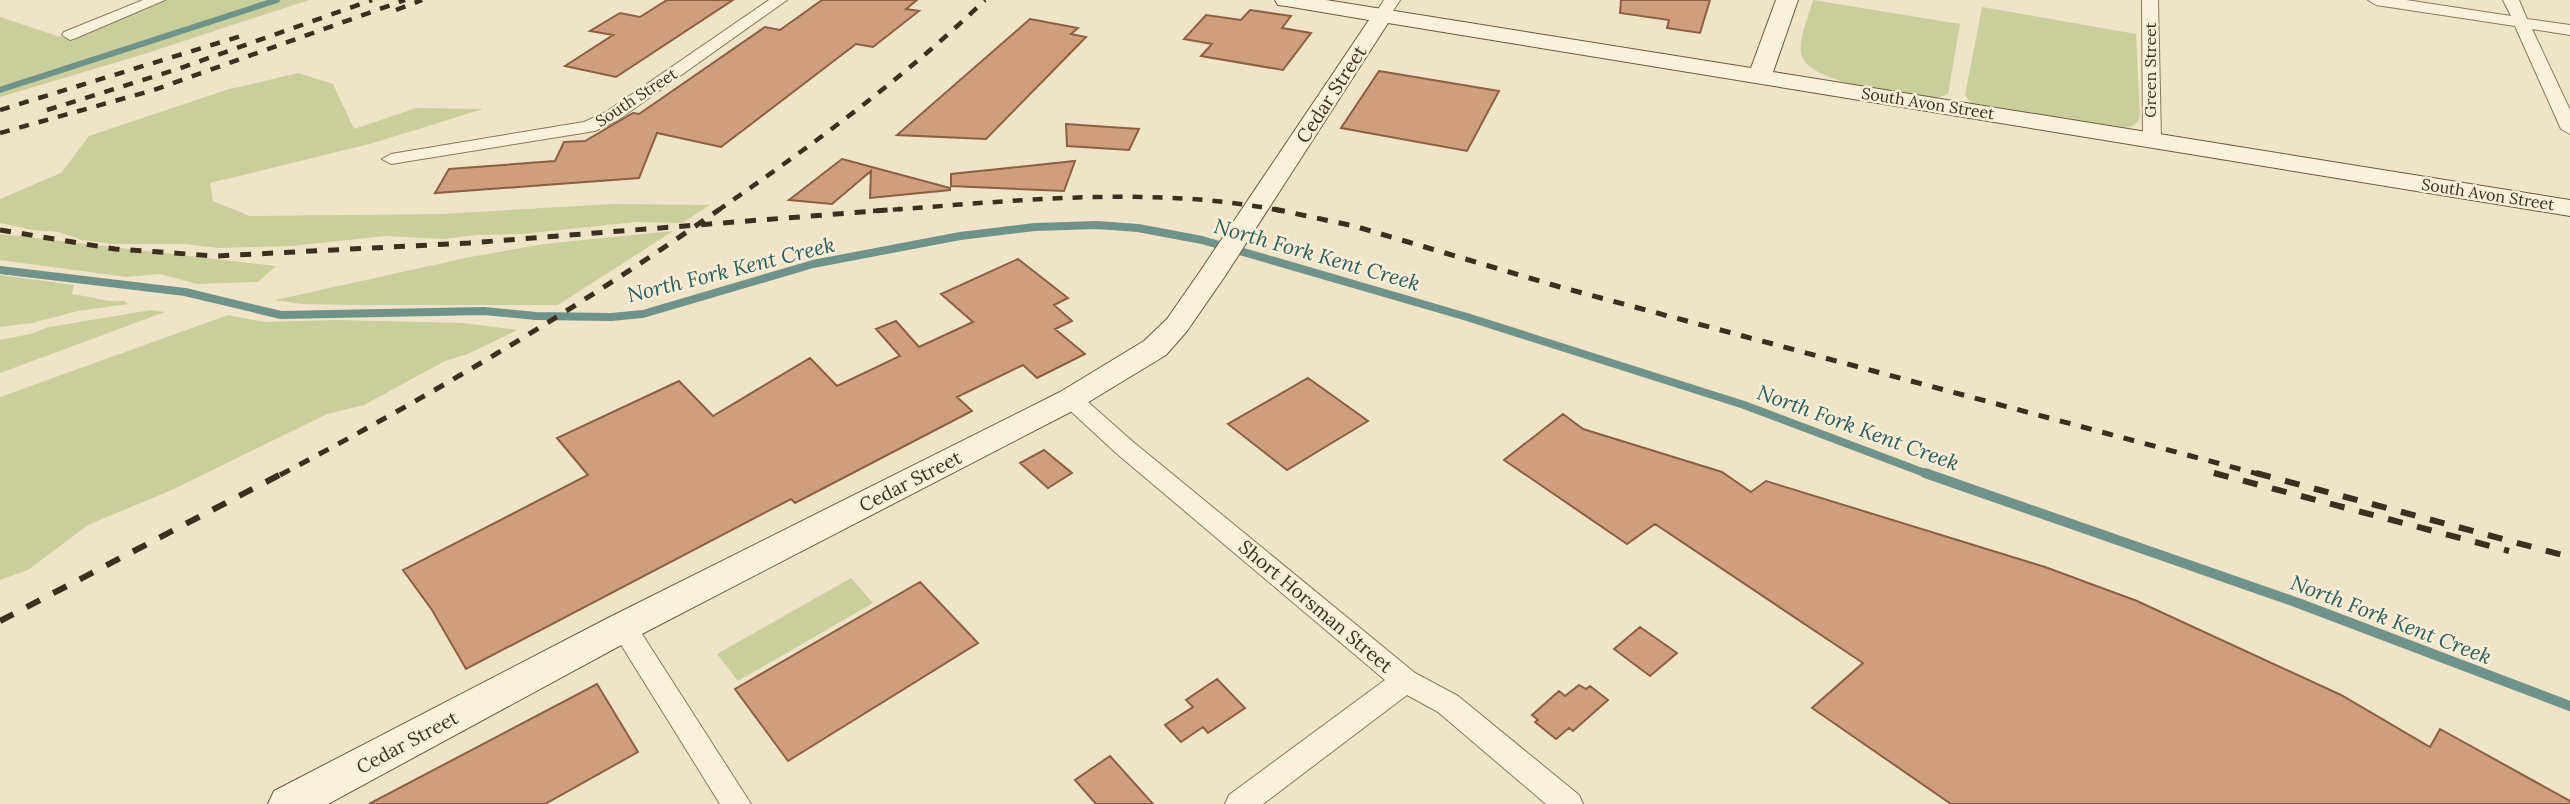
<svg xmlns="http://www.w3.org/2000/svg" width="2570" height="804" font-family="Lora,serif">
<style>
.green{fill:#c9cf9b}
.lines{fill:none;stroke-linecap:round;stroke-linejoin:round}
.stream-far2{stroke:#6f938a;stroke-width:6}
.stream-far1{stroke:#6f938a;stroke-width:8}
.stream{stroke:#6f938a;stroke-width:10}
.building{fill:#cf9f7d;stroke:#8d5f41;stroke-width:2}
.street-casing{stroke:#8d765c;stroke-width:2}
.secondary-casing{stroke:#6f573f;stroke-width:2}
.street{fill:#faf1dc;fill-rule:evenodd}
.secondary{fill:#faf1dc;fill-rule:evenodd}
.rail-far2{stroke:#3d2e20;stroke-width:4.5;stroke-dasharray:10 10;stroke-linecap:butt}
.rail-far1{stroke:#3d2e20;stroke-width:5;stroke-dasharray:11 11;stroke-linecap:butt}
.rail{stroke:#3d2e20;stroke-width:6;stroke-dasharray:15 15;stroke-linecap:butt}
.labels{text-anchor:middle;stroke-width:5;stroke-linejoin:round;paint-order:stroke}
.far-street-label{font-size:16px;fill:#3d2e20;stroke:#f7eed8}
.street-label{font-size:19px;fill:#3d2e20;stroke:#f7eed8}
.water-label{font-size:21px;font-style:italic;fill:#2f5d5a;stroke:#f7eed8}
</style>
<rect width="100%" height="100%" fill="#f0e4c8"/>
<path class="green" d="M 166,0 L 309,0 L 138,56 L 0,97 L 0,17 L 60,37 L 69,38 Z
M 1813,0 L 1960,24 L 1948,94 L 1937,98 C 1910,93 1804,86 1801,52 C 1799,37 1809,15 1813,0 Z
M 1982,7 L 2136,34 L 2140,117 C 2136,126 2132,127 2122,127 L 1971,103 L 1965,95 Z
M 298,73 L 333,84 L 354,129 L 416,108 L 483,109 L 370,144 L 210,183 L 213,201 L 250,216 L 441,214 L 612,204 L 710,205 L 682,223 L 635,222 L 523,234 L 477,235 L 443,239 L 385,236 L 292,246 L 217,248 L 184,244 L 114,244 L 82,240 L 59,232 L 33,230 L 0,223 L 0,199 L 61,173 L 89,136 L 226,90 Z
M 673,231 L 558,305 L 353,305 L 302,304 L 275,300 L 470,257 L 544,244 Z
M 0,234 L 276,266 L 258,282 L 197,284 L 159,274 L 126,277 L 0,260 Z
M 0,275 L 74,285 L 72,294 C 90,296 107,303 124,301 L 128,304 L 78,311 L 32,323 L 0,327 Z
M 151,310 L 165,312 L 0,373 L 0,340 L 30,334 L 49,327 Z
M 228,315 L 264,322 L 336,320 L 464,323 L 517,330 L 468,354 L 445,361 L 364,405 L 327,414 L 174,489 L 88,525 L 28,570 L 0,580 L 0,397 Z
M 851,578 L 873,603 L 738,681 L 717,654 Z"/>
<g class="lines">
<path class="stream-far2" d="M 0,90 L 277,0"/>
<path class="stream-far1" d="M 0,270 L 185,292 L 281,315 L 484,311 L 536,316 L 611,317 L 643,314 L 813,264 L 960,236 L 1035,227 L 1097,225 L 1138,228 L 1202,240 L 1467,317 L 1744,405 L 1930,475"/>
<path class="stream" d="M 1925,473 L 2298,603 L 2570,706"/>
</g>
<path class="building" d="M 667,0 L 733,0 L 616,77 L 565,66 L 613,35 L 590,31 L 620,13 L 640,17 Z
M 822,0 L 917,0 L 906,9 L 919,11 L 873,47 L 856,44 L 721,147 L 657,133 L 639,178 L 435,193 L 449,169 L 555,161 L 564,142 L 585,141 L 633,113 L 639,114 L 765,27 L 780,30 Z
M 1621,0 L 1710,0 L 1700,33 L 1667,28 L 1669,20 L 1620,13 Z
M 1250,10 L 1291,16 L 1282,28 L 1311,33 L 1283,70 L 1201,56 L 1212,44 L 1184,39 L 1206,15 L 1241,20 Z
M 1030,19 L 1078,28 L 1071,34 L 1086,37 L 986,139 L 897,135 Z
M 1379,71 L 1499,91 L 1467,151 L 1341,128 Z
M 1066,124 L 1109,127 L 1139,129 L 1129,150 L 1067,146 Z
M 842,159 L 950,188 L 950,190 L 870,198 L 871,171 L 832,204 L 789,200 Z
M 1075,161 L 1064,191 L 951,186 L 951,174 Z
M 1018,259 L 1068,298 L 1054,305 L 1072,321 L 1055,329 L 1085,354 L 1037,378 L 1023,365 L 957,397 L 972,411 L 795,503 L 791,499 L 466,669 L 432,610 L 403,570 L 588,475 L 557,438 L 679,381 L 713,416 L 810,358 L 837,386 L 900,356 L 876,329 L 896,321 L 919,347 L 973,322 L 941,294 Z
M 1308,378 L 1368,421 L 1287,470 L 1228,424 Z
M 1563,414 L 1583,429 L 1722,472 L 1751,492 L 1766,481 L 2045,567 L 2137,601 L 2341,695 L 2430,747 L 2440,729 L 2570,801 L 2570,804 L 1951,804 L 1812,708 L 1863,663 L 1655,524 L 1627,544 L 1504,460 Z
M 1044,450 L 1072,473 L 1048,488 L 1020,463 Z
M 920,582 L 978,643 L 788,761 L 735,689 Z
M 1640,627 L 1677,653 L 1650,676 L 1614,649 Z
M 1217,679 L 1245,708 L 1208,733 L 1203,727 L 1181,742 L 1165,725 L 1193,707 L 1186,700 Z
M 597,684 L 638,752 L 545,804 L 369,804 Z
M 1579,685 L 1586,689 L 1590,686 L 1608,700 L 1573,731 L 1569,728 L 1556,739 L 1535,722 L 1538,720 L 1532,715 L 1559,691 L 1565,696 Z
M 1110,756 L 1153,804 L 1096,804 L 1075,780 Z"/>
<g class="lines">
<g class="street-casing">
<path id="street" d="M 143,0 L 165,0 L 76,38 L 70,40 L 62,35 L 64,32 Z
M 769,0 L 787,0 L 618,120 L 595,131 L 391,164 L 382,159 L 391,154 L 584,122 L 606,112 Z
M 1384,0 L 1400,0 L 1388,19 L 1376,19 L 1374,16 Z
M 2142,0 L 2158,0 L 2161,140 L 2152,145 L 2143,140 Z
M 2368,0 L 2406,0 L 2511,16 L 2503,0 L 2519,0 L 2527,19 L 2570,25 L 2570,35 L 2532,29 L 2570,110 L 2570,134 L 2561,129 L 2515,26 L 2376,5 Z
M 1071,392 L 1079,394 L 1132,441 L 1415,673 L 1458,696 L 1579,795 L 1583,804 L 1546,804 L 1438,712 L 1407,695 L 1263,804 L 1225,804 L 1229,795 L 1385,680 L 1116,453 L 1063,404 L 1060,399 L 1063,394 Z
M 623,617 L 633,620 L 751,804 L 720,804 L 610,627 L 613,620 Z"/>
</g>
<g class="secondary-casing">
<path id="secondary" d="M 1275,0 L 1326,0 L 1751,68 L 1776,0 L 1798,0 L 1773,72 L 2570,200 L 2570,216 L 1388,23 L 1225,276 L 1187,331 L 1166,355 L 1082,406 L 636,637 L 328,804 L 268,804 L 274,791 L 610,617 L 1060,392 L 1144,341 L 1167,319 L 1199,273 L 1369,20 L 1286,6 L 1278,5 Z"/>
</g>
<use href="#street" class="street"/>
<use href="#secondary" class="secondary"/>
<path class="rail-far2" d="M 396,10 L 422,0
M 0,110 L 241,36
M 47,110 L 175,70 L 372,0
M 0,133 L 154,90 L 405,0
M 717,211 C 811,146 903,79 985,0
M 873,211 C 1008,202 1149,184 1282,211"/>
<path class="rail-far1" d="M 1274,209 L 1354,226 L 1560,287 L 2262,475
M 0,230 L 115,249 L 216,256 L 469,243 L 900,209
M 2214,473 L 2221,475
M 280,475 C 432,395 579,308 720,209"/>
<path class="rail" d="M 2214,473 L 2509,551
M 2256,473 L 2570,557
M 0,621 L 283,473"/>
</g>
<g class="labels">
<g class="far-street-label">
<text transform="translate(2150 70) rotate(-90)" y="6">Green Street</text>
<text transform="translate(636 97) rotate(-33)" y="6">South Street</text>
<text transform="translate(1928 103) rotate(9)" y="6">South Avon Street</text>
<text transform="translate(2488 194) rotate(9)" y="6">South Avon Street</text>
</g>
<g class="street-label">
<text transform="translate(1331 94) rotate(-57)" y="7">Cedar Street</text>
<text transform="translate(910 481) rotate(-27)" y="7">Cedar Street</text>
<text transform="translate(1316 606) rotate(40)" y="7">Short Horsman Street</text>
<text transform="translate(407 742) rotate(-28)" y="7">Cedar Street</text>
</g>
<g class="water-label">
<text transform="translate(1317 255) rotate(16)" y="7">North Fork Kent Creek</text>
<text transform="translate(731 270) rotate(-14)" y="7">North Fork Kent Creek</text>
<text transform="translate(1858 428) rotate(20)" y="7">North Fork Kent Creek</text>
<text transform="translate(2391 620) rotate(21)" y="7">North Fork Kent Creek</text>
</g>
</g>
</svg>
